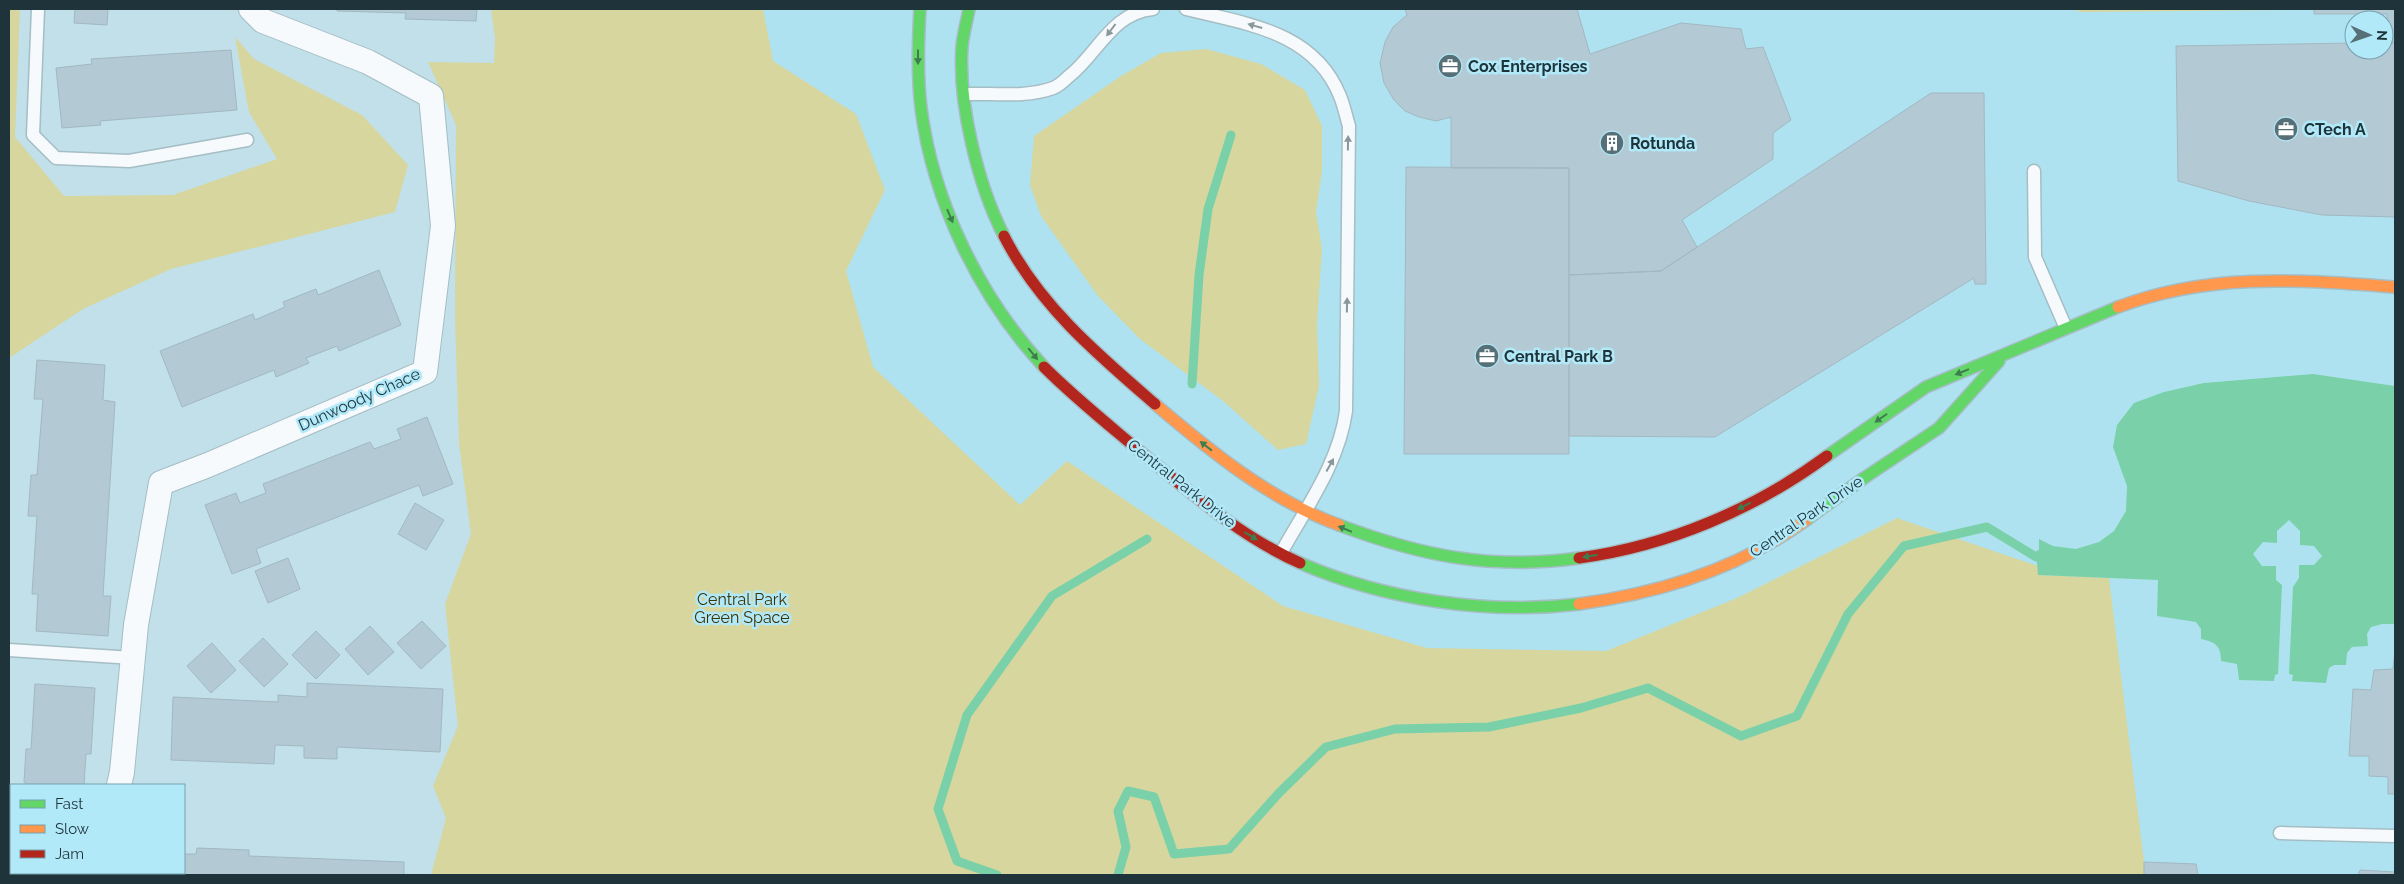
<svg xmlns="http://www.w3.org/2000/svg" width="2404" height="884" font-family="Raleway,sans-serif">
<style>
.built{fill:#afe2f0;fill-rule:evenodd}
.green{fill:#d6d69e}
.water{fill:#7ad1a9}
.lines{fill:none;stroke-linecap:round;stroke-linejoin:round}
.stream{stroke:#7ad1a9;stroke-width:9}
.building{fill:#b3c9d3;stroke:#a2b8c1}
.lane-casing{stroke:#a5bdc4;stroke-width:15}
.street-casing{stroke:#a5bdc4;stroke-width:26}
.fast-casing{stroke:#a5bdc4;stroke-width:14}
.slow-casing{stroke:#a5bdc4;stroke-width:14}
.jam-casing{stroke:#a5bdc4;stroke-width:14}
.lane{stroke:#f6fafc;stroke-width:12}
.street{stroke:#f6fafc;stroke-width:24}
.fast{stroke:#63d668;stroke-width:11}
.slow{stroke:#ff974d;stroke-width:11}
.jam{stroke:#b3261e;stroke-width:11}
.oneway{fill:#8a979b}
.oneway2{fill:#3d7d4f}
.labels{text-anchor:middle;stroke-width:5;stroke-linejoin:round;paint-order:stroke}
.poi-label{font-size:16px;font-weight:bold;fill:#1e343a;stroke:#b1e9f9;text-anchor:start}
.street-label{font-size:16px;fill:#1e343a;stroke:#b1e9f9}
.park-label{font-size:16px;fill:#3d3200;stroke:#b1e9f9}
</style>
<rect width="100%" height="100%" fill="#c1e0e9"/>
<path class="built" d="M 669,9 L 2395,9 L 2395,875 L 567,875 ZM 2354,20 L 2384,20 L 2384,50 L 2354,50 Z"/>
<path class="green" d="M 9,9 L 20,9 L 15,137 L 64,196 L 173,195 L 277,159 L 249,112 L 235,37 L 254,59 L 362,115 L 408,165 L 395,212 L 171,269 L 83,309 L 9,358 Z
M 491,9 L 763,9 L 773,61 L 856,114 L 885,190 L 846,271 L 873,367 L 1020,505 L 1067,461 L 1283,606 L 1427,648 L 1606,651 L 1737,598 L 1897,518 L 2038,566 L 2038,575 L 2109,578 L 2144,862 L 2144,875 L 431,875 L 446,818 L 433,786 L 458,726 L 445,604 L 471,534 L 459,443 L 455,319 L 456,125 L 428,62 L 494,63 L 495,38 Z
M 2073,9 L 2297,9 L 2297,10 L 2081,12 Z
M 1206,49 L 1261,64 L 1305,90 L 1322,126 L 1322,171 L 1316,212 L 1322,249 L 1317,323 L 1319,386 L 1306,444 L 1278,450 L 1223,401 L 1140,339 L 1098,296 L 1041,216 L 1030,185 L 1034,136 L 1121,76 L 1161,53 Z"/>
<path class="water" d="M 2313,374 L 2395,386 L 2395,624 L 2382,624 L 2371,627 L 2367,634 L 2368,646 L 2352,647 L 2347,653 L 2346,665 L 2334,665 L 2329,668 L 2326,683 L 2292,681 L 2293,675 L 2289,674 L 2293,587 L 2299,578 L 2299,565 L 2314,565 L 2322,556 L 2314,546 L 2300,545 L 2300,531 L 2289,520 L 2277,531 L 2277,543 L 2263,542 L 2253,554 L 2262,566 L 2276,566 L 2276,580 L 2282,585 L 2278,674 L 2275,675 L 2274,681 L 2239,680 L 2237,664 L 2221,661 C 2221,645 2215,642 2201,639 L 2201,629 L 2196,622 L 2157,616 L 2158,580 L 2038,575 L 2036,551 L 2039,550 L 2039,539 L 2053,546 L 2076,549 L 2099,542 L 2114,531 L 2126,511 L 2127,486 L 2113,447 L 2117,425 L 2134,403 L 2164,392 L 2204,383 Z"/>
<g class="lines">
<path class="stream" d="M 1192,384 L 1199,275 L 1208,209 L 1231,135
M 997,875 L 957,861 L 938,809 L 967,715 L 1052,596 L 1147,539
M 1118,875 L 1126,847 L 1118,811 L 1128,791 L 1154,797 L 1174,854 L 1229,849 L 1279,793 L 1326,747 L 1395,729 L 1489,727 L 1581,708 L 1648,688 L 1741,736 L 1797,716 L 1848,614 L 1904,546 L 1987,527 L 2036,557"/>
</g>
<path class="building" d="M 75,9 L 108,9 L 107,25 L 74,23 Z
M 337,9 L 477,9 L 476,21 L 405,19 L 406,13 L 337,11 Z
M 1405,9 L 1577,9 L 1590,54 L 1681,23 L 1741,29 L 1746,49 L 1763,47 L 1791,120 L 1773,133 L 1773,159 L 1682,220 L 1697,247 L 1661,271 L 1569,275 L 1569,168 L 1451,168 L 1451,117 L 1436,121 L 1419,117 L 1405,111 L 1394,100 L 1384,83 L 1380,63 L 1385,42 L 1393,27 L 1407,15 Z
M 2314,9 L 2395,9 L 2395,43 L 2387,43 L 2387,14 L 2314,14 Z
M 2354,43 L 2354,50 L 2384,50 L 2384,43 L 2395,43 L 2395,217 L 2322,215 L 2249,201 L 2178,181 L 2176,46 Z
M 231,50 L 237,110 L 100,121 L 101,125 L 62,128 L 56,68 L 92,64 L 91,59 Z
M 1931,93 L 1984,93 L 1986,284 L 1975,284 L 1974,278 L 1715,437 L 1569,436 L 1569,275 L 1661,271 Z
M 1406,167 L 1569,168 L 1569,454 L 1404,454 Z
M 379,270 L 401,325 L 339,351 L 337,346 L 306,358 L 309,363 L 276,377 L 274,370 L 182,407 L 160,351 L 253,314 L 255,320 L 285,307 L 283,302 L 316,289 L 318,295 Z
M 37,360 L 105,365 L 103,400 L 115,402 L 103,596 L 111,596 L 108,636 L 36,631 L 38,594 L 32,594 L 37,516 L 28,516 L 31,475 L 37,475 L 43,399 L 34,399 Z
M 427,417 L 453,484 L 423,496 L 419,485 L 256,549 L 261,563 L 232,574 L 205,505 L 236,493 L 240,503 L 266,493 L 263,484 L 370,442 L 374,449 L 401,439 L 397,429 Z
M 415,503 L 444,520 L 426,550 L 398,534 Z
M 288,558 L 300,589 L 268,603 L 255,571 Z
M 422,621 L 446,646 L 421,669 L 397,643 Z
M 370,626 L 394,652 L 368,675 L 345,649 Z
M 316,631 L 340,655 L 316,679 L 292,655 Z
M 263,638 L 288,664 L 264,687 L 239,661 Z
M 212,643 L 236,670 L 211,693 L 187,666 Z
M 2395,650 L 2395,794 L 2388,794 L 2388,777 L 2369,776 L 2369,756 L 2349,756 L 2353,689 L 2371,690 L 2374,670 L 2393,669 Z
M 307,683 L 443,689 L 440,752 L 337,747 L 337,759 L 304,758 L 304,746 L 275,745 L 274,764 L 171,760 L 173,697 L 278,702 L 278,695 L 307,697 Z
M 35,684 L 95,688 L 91,754 L 86,754 L 84,785 L 28,785 L 24,782 L 26,749 L 31,749 Z
M 197,848 L 249,850 L 249,856 L 404,862 L 404,875 L 145,875 L 145,873 L 184,873 L 184,854 L 196,854 Z
M 2144,862 L 2196,864 L 2198,875 L 2144,875 Z
M 2360,870 L 2395,872 L 2395,875 L 2358,875 Z
M 19,873 L 79,873 L 79,875 L 19,875 Z"/>
<g class="lines">
<g class="lane-casing">
<path id="lane" d="M 38,9 L 33,135 L 56,158 L 129,161 L 247,140
M 1186,9 C 1246,24 1314,31 1340,96 C 1344,106 1346,116 1349,126 L 1346,411 C 1339,463 1306,508 1281,553
M 964,94 C 992,93 1026,98 1053,88 C 1058,86 1064,81 1068,77 C 1098,54 1111,13 1153,9
M 2034,171 L 2035,257 L 2065,326
M 9,650 L 133,658
M 2280,833 L 2395,836"/>
</g>
<g class="street-casing">
<path id="street" d="M 119,785 L 122,772 L 136,625 L 161,483 L 208,465 L 425,372 L 443,226 L 431,96 L 368,62 L 263,21 L 251,9
M 112,875 L 112,873"/>
</g>
<g class="fast-casing">
<path id="fast" d="M 920,9 C 918,42 917,75 921,108 C 933,202 980,298 1044,367
M 969,9 C 967,21 963,34 962,47 C 958,104 978,185 1004,236
M 1827,456 L 1926,387 L 2118,307
M 1806,520 L 1864,478 L 1939,428 L 1999,361
M 1339,525 C 1421,556 1491,570 1579,558
M 1300,563 C 1385,600 1488,615 1579,604"/>
</g>
<g class="slow-casing">
<path id="slow" d="M 2118,307 C 2211,272 2298,280 2395,287
M 1155,404 C 1210,451 1270,500 1339,525
M 1579,604 C 1660,593 1739,569 1806,520"/>
</g>
<g class="jam-casing">
<path id="jam" d="M 1004,236 C 1039,305 1097,354 1155,404
M 1044,367 C 1075,398 1109,425 1142,453 C 1191,493 1241,537 1300,563
M 1579,558 C 1668,546 1755,509 1827,456"/>
</g>
<use href="#lane" class="lane"/>
<use href="#street" class="street"/>
<use href="#fast" class="fast"/>
<use href="#slow" class="slow"/>
<use href="#jam" class="jam"/>
</g>
<defs><path id="oneway-solid" d="M-6-.8H1V-3.2L6.5 0L1 3.2V.8H-6Z" transform="scale(1.25)"/></defs>
<g class="oneway">
<use href="#oneway-solid" transform="translate(1255 26) rotate(-164)"/>
<use href="#oneway-solid" transform="translate(1111 30) rotate(127)"/>
<use href="#oneway-solid" transform="translate(1348 143) rotate(-89)"/>
<use href="#oneway-solid" transform="translate(1347 305) rotate(-89)"/>
<use href="#oneway-solid" transform="translate(1330 465) rotate(-61)"/>
</g>
<g class="oneway2">
<use href="#oneway-solid" transform="translate(918 57) rotate(90)"/>
<use href="#oneway-solid" transform="translate(950 216) rotate(67)"/>
<use href="#oneway-solid" transform="translate(1033 354) rotate(51)"/>
<use href="#oneway-solid" transform="translate(1962 372) rotate(158)"/>
<use href="#oneway-solid" transform="translate(1881 418) rotate(145)"/>
<use href="#oneway-solid" transform="translate(1206 446) rotate(-142)"/>
<use href="#oneway-solid" transform="translate(1744 506) rotate(154)"/>
<use href="#oneway-solid" transform="translate(1345 529) rotate(-158)"/>
<use href="#oneway-solid" transform="translate(1251 536) rotate(31)"/>
<use href="#oneway-solid" transform="translate(1590 556) rotate(170)"/>
</g>
<defs>
<g id="office-disc" transform="scale(1.25)"><circle r="9.5" fill="#577077" stroke="#b1e9f9"/><path d="M-6-3h4V-5.5h4V-3h4V5H-6ZM-1-4.5V-3h2v-1.5ZM-6 0V1H6V0Z" fill="#fff"/></g>
<g id="building-disc" transform="scale(1.25)"><circle r="9.5" fill="#577077" stroke="#b1e9f9"/><path d="M-4-6H4V6H1V3H-1V6H-4ZM-2.5-4.3h1.7v1.8h-1.7ZM.8-4.3h1.7v1.8H.8ZM-2.5-1h1.7V.8h-1.7ZM.8-1h1.7V.8H.8Z" fill="#fff"/></g>
</defs>
<g fill-rule="evenodd">
<use href="#office-disc" x="1450" y="66"/>
<use href="#office-disc" x="2286" y="129"/>
<use href="#building-disc" x="1612" y="143"/>
<use href="#office-disc" x="1487" y="356"/>
</g>
<g class="labels">
<g class="poi-label">
<text x="1468" y="72">Cox Enterprises</text>
<text x="2304" y="135">CTech A</text>
<text x="1630" y="149">Rotunda</text>
<text x="1504" y="362">Central Park B</text>
</g>
<g class="street-label">
<text transform="translate(359 399) rotate(-24)" y="6">Dunwoody Chace</text>
<text transform="translate(1182 483) rotate(38)" y="6">Central Park Drive</text>
<text transform="translate(1806 516) rotate(-34)" y="6">Central Park Drive</text>
</g>
<g class="park-label">
<text x="742" y="605">Central Park<tspan x="742" dy="18">Green Space</tspan></text>
</g>
</g>
<rect width="2404" height="884" fill="none" stroke="#1e343a" stroke-width="20"/>
<rect x="10" y="784" width="175" height="90" fill="#b1e9f9" stroke="#76a1ad"/>
<rect x="20" y="800" width="25" height="8" fill="#63d668" stroke="#76a1ad"/>
<text x="55" y="809" font-size="15" fill="#1e343a">Fast</text>
<rect x="20" y="825" width="25" height="8" fill="#ff974d" stroke="#76a1ad"/>
<text x="55" y="834" font-size="15" fill="#1e343a">Slow</text>
<rect x="20" y="850" width="25" height="8" fill="#b3261e" stroke="#76a1ad"/>
<text x="55" y="859" font-size="15" fill="#1e343a">Jam</text>
<g transform="translate(2369 35) rotate(92)"><circle r="24" fill="#b1e9f9" stroke="#76a1ad"/>
<path d="M0-4L9 19L0 12L-9 19Z" fill="#577077"/>
<text y="-8" font-size="14" font-weight="bold" text-anchor="middle" fill="#1e343a">N</text>
</g>
</svg>
